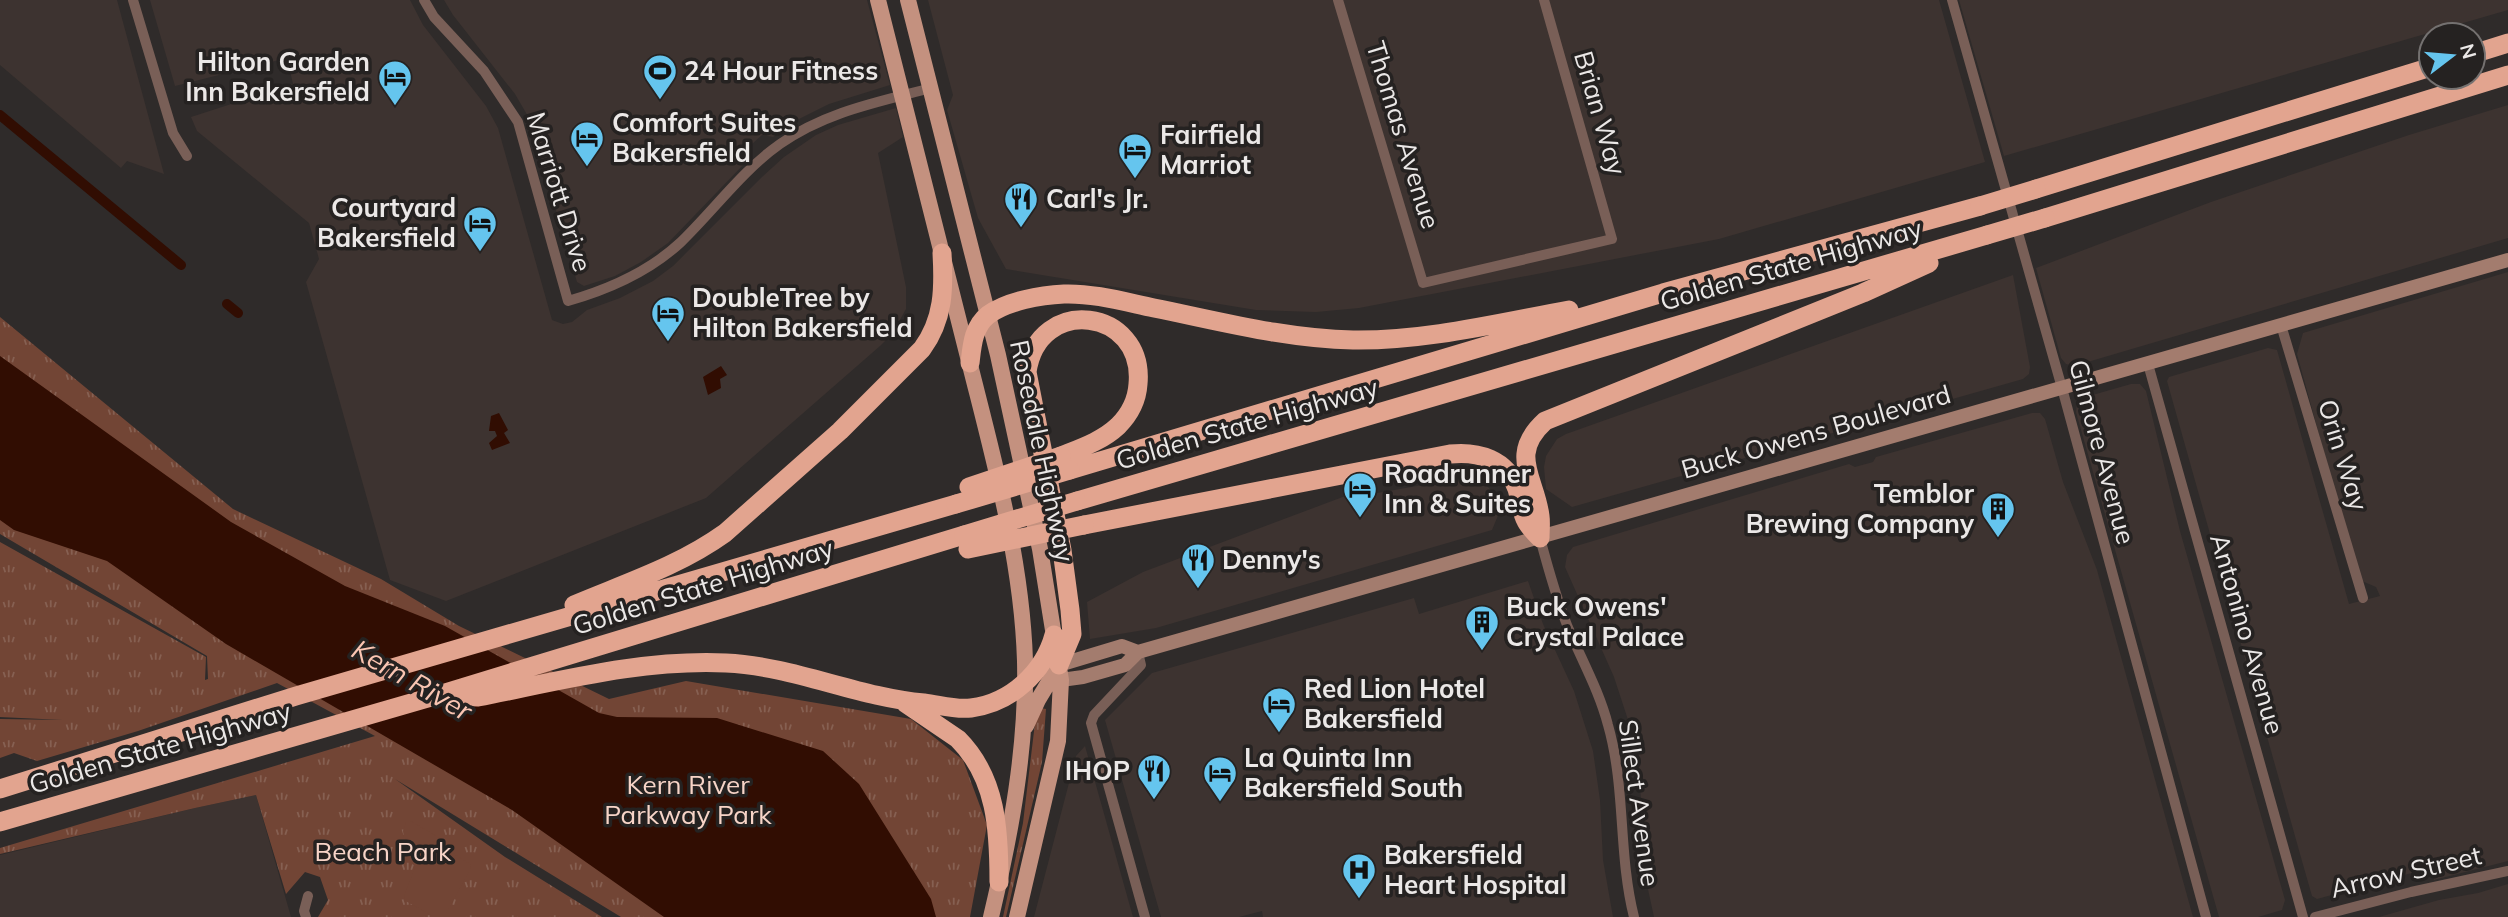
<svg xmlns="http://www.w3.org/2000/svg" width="2508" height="917" font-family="Mulish,sans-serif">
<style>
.built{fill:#3d3330}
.grass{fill:url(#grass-tufts)}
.garden{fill:#724535}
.water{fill:#310d02}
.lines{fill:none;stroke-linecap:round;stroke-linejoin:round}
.canal{stroke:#310d02;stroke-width:10}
.street{stroke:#795f57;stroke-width:10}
.secondary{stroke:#a37c6e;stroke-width:14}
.primary{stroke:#c4917f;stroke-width:16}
.highway{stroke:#e2a48f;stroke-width:19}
.highway-bridge{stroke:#e2a48f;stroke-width:19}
.labels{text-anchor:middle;stroke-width:7;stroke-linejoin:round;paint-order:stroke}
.poi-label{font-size:26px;font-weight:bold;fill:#ebe8e7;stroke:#252221;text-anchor:start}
.street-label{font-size:26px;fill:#ebe8e7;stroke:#252221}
.park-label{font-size:26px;fill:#f7d4c7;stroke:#252221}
.water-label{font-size:28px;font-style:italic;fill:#fac5b2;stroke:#252221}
</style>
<defs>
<pattern id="grass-tufts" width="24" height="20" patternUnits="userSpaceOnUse" patternTransform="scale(1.75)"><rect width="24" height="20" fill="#724535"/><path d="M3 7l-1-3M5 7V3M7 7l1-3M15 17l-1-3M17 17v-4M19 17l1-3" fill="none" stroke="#866052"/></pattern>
</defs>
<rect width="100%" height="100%" fill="#2f2b2a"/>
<path class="built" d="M 0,0 L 117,0 L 164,174 L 127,161 L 121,168 L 0,65 Z
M 150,0 L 410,0 L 423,25 L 486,106 L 498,128 L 552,320 L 563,324 L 572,322 L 587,310 L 620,298 L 653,281 L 673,266 L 762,177 L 784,157 L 816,135 L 838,125 L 896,108 L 903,137 L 878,153 L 906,287 L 906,309 L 892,334 L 880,346 L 706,498 L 446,601 L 390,580 L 306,282 L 319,259 L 309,223 L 197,131 L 191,117 L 293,84 L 287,58 L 175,86 Z
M 444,0 L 867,0 L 890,85 L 829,104 L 799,119 L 773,137 L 762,135 L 752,144 L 739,148 L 745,157 L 744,164 L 668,243 L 641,262 L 615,276 L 584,286 L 577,282 L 529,118 L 515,94 L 453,15 Z
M 928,0 L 1939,0 L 1985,162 L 1719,239 L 1359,308 L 1316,312 L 1256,310 L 1006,269 L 978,218 L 947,110 L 953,95 Z
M 1959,0 L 2508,0 L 2508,10 L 2004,156 Z
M 2508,105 L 2508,238 L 2074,366 L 2066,364 L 2061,358 L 2036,268 L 2211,202 L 2409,135 Z
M 2508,272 L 2508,861 L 2434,880 L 2430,868 L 2317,899 L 2312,896 L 2302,861 L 2167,381 L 2169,377 L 2268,348 L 2277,350 L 2349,604 L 2380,596 L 2376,587 L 2362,581 L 2358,577 L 2297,354 L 2303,333 Z
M 2013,275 L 2030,367 L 2029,374 L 2023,379 L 1572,507 L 1546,489 L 1544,467 L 1546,456 L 1557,439 L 1566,434 Z
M 2131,384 L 2140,384 L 2146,391 L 2180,531 L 2285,900 L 2282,910 L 2258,917 L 2219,917 L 2076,412 L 2077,403 L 2082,398 Z
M 2032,413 L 2040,413 L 2045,419 L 2063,482 L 2097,570 L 2193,917 L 1654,917 L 1646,880 L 1640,785 L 1629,723 L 1614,677 L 1565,567 L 1567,555 L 1573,547 L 1849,464 L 1855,467 L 1873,462 L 1876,457 Z
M 1462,478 L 1483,482 L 1498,497 L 1502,506 L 1492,530 L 1156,628 L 1090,639 L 1087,602 L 1143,572 L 1364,489 L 1366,495 Z
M 1528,581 L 1543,624 L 1574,691 L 1593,751 L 1600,800 L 1603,860 L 1613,917 L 1263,917 L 1262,911 L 1239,917 L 1161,917 L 1105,720 L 1152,673 L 1414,598 L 1419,614 Z
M 1085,746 L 1133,917 L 1034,917 L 1076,756 Z
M 256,795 L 291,917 L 0,917 L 0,855 L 195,808 Z
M 2508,884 L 2508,917 L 2379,917 L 2439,900 L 2478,893 Z"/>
<path class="grass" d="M 0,317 L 233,509 L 381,579 L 459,626 L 609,699 L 686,681 L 911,719 L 963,760 L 987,825 L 970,917 L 621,917 L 395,779 L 505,857 L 602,917 L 318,917 L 328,900 L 320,877 L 305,872 L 286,894 L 256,795 L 195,808 L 0,854 L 0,848 L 375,736 L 277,683 L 138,731 L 37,761 L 14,753 L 0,758 L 0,719 L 63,720 L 0,717 L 0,542 L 206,657 L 205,680 L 208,679 L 207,656 L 0,534 Z
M 1041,708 L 1046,709 L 1042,762 L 1006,917 L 1003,917 L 1023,823 L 1035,723 Z"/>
<path class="garden" d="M 409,820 L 453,846 L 451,852 L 470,864 L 471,868 L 444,917 L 434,917 L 404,900 C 404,890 413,877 415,866 L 412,863 L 421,847 L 404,837 L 403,831 L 406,822 Z"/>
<path class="water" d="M 0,356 L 231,522 L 345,586 L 445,626 L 599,713 L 617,717 L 717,718 L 823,751 L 859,784 L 931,899 L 936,917 L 664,917 L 512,810 L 226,644 L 107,561 L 14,530 L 0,520 Z
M 721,366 L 727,375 L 720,379 L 721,388 L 708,395 L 703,377 Z
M 499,413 L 508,430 L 504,433 L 510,443 L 492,450 L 489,443 L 497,436 L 495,431 L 489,431 L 491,416 Z"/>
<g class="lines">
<path class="canal" d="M 0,115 L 181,265
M 227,304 L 238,313"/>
<path class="street" d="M 133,0 L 173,133 L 187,156
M 424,0 L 434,17 L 484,71 L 518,122 L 568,301 C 610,289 649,272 681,242 C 714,210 743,170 780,144 C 825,112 878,102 931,88
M 1338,0 L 1423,283 L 1612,239 L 1544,0
M 1952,0 L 2062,388 L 2206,917
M 2281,325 L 2363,598
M 2148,364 L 2303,917
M 1540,538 C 1548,568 1556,597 1567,625 C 1581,659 1599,690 1608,725 C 1626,788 1618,854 1634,917
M 1138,652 L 1141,665 L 1094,715 L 1091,723 L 1145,917
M 306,917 L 304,911 L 308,896
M 2315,917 L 2411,892 L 2508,871"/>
<path class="secondary" d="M 1059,665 L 1122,646 L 1138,652
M 1061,680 L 1083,677 L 1125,665 L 1138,652 L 2508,260"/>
<path class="primary" d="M 878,0 C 910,123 941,246 971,369 C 995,464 1022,562 1025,661 C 1027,748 1011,833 991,917
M 908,0 L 998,355 L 1040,549 L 1061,680 L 1058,741 L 1017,917
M 1026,726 L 1038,700 L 1059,665"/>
<path class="highway" d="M 2473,54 L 2508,43
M 2036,189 L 2431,67
M 2045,218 L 2508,75
M 970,363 C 972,346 973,327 988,315 C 1007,301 1041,295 1064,294 C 1094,293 1125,302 1154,308 C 1219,321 1286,339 1353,340 C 1425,341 1498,323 1569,310
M 1070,470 L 1663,293 L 1980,206
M 1077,501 L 1987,235
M 1084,525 L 1450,454 C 1478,451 1507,459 1517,489 C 1520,499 1521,512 1526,521 C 1529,527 1535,533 1540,538
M 1540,538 C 1540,531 1541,523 1540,516 C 1535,477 1508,455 1545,421 L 1863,293 L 1929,263
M 574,605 C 626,583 679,566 725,533 L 840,431 L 922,349 C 944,319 944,288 942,253
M 1059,665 L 1072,634 L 1070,610 L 1062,550 L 1027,372 C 1038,294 1145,308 1138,384 C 1137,400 1129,415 1118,426 C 1102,441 1081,448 1061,456
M 454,696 L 478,697 C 560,681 642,659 726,663 C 793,666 857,697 924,703 C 940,705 955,710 971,708 C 1011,703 1044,672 1054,635
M 905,703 L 958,739 C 997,778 999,831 999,882
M 0,789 L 296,696 L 956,504
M 0,822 L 435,696 L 964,535"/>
<path class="highway-bridge" d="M 1980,206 L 2036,189
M 1987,235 L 2045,218
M 969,487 L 1061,456
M 956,504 L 1070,470
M 964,535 L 1077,501
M 968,549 L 1084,525"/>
</g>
<defs>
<g id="stadium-pin" transform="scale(1.75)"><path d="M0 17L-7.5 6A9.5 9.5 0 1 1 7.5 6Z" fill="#65c5ee" stroke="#252221"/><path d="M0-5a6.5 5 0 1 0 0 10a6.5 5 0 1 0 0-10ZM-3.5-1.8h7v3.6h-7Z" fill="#111"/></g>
<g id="hotel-pin" transform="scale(1.75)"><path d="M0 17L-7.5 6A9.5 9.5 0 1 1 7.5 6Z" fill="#65c5ee" stroke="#252221"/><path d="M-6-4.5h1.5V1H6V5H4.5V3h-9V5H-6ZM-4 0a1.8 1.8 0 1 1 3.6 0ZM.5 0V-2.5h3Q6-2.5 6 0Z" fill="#111"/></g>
<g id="restaurant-pin" transform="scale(1.75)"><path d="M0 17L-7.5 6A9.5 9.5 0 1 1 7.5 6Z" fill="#65c5ee" stroke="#252221"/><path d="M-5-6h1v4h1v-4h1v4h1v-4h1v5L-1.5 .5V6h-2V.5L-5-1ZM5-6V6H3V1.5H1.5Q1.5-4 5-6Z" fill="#111"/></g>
<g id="building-pin" transform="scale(1.75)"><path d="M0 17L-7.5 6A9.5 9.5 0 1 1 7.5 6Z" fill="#65c5ee" stroke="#252221"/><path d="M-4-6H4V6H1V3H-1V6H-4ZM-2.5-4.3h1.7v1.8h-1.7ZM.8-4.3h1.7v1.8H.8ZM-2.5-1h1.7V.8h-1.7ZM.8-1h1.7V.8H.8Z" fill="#111"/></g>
<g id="hospital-pin" transform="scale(1.75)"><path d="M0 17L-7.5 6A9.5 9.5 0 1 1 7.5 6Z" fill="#65c5ee" stroke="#252221"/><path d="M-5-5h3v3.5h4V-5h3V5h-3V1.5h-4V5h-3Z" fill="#111"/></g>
</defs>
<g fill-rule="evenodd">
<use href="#stadium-pin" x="660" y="71"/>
<use href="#hotel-pin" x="395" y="77"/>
<use href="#hotel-pin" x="587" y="138"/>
<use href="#hotel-pin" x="1135" y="150"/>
<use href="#restaurant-pin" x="1021" y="199"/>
<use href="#hotel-pin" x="480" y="223"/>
<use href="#hotel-pin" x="668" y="313"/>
<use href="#hotel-pin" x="1360" y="489"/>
<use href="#building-pin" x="1998" y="509"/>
<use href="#restaurant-pin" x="1198" y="560"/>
<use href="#building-pin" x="1482" y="622"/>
<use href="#hotel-pin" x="1279" y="704"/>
<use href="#restaurant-pin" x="1154" y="771"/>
<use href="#hotel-pin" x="1220" y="773"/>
<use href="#hospital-pin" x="1359" y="870"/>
</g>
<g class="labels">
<g class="poi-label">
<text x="370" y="71" text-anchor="end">Hilton Garden<tspan x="370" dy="30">Inn Bakersfield</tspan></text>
<text x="684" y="80">24 Hour Fitness</text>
<text x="612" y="132">Comfort Suites<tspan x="612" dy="30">Bakersfield</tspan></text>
<text x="1160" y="144">Fairfield<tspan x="1160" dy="30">Marriot</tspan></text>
<text x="1046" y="208">Carl's Jr.</text>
<text x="456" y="217" text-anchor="end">Courtyard<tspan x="456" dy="30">Bakersfield</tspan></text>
<text x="692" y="307">DoubleTree by<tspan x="692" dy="30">Hilton Bakersfield</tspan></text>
<text x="1384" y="483">Roadrunner<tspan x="1384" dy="30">Inn &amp; Suites</tspan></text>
<text x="1974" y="503" text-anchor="end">Temblor<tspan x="1974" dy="30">Brewing Company</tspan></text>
<text x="1222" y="569">Denny's</text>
<text x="1506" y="616">Buck Owens'<tspan x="1506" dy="30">Crystal Palace</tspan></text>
<text x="1304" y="698">Red Lion Hotel<tspan x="1304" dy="30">Bakersfield</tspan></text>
<text x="1244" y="767">La Quinta Inn<tspan x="1244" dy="30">Bakersfield South</tspan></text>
<text x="1130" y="780" text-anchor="end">IHOP</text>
<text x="1384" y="864">Bakersfield<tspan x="1384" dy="30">Heart Hospital</tspan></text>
</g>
<g class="street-label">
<text transform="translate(1600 113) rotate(74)" y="9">Brian Way</text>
<text transform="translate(1403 135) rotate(73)" y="9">Thomas Avenue</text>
<text transform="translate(559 192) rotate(73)" y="9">Marriott Drive</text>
<text transform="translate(1791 265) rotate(-16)" y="9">Golden State Highway</text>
<text transform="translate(1247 424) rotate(-16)" y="9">Golden State Highway</text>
<text transform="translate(1816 432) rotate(-16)" y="9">Buck Owens Boulevard</text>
<text transform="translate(1042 451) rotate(78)" y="9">Rosedale Highway</text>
<text transform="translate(2102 452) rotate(75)" y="9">Gilmore Avenue</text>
<text transform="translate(2343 455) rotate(73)" y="9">Orin Way</text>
<text transform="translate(703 587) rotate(-17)" y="9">Golden State Highway</text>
<text transform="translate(2247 634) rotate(74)" y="9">Antonino Avenue</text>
<text transform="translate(160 748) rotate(-16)" y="9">Golden State Highway</text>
<text transform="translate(1639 803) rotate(82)" y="9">Sillect Avenue</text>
<text transform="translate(2406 872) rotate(-13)" y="9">Arrow Street</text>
</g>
<g class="park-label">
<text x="688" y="794">Kern River<tspan x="688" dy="30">Parkway Park</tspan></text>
<text x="383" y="861">Beach Park</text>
</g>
<g class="water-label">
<text transform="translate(412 680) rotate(30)" y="10">Kern River</text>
</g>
</g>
<g transform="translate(2452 56) rotate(74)"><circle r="33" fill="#252221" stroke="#747170" stroke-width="2"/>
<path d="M0-5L12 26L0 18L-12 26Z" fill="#65c5ee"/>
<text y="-10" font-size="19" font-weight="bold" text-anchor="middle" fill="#ebe8e7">N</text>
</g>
</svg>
